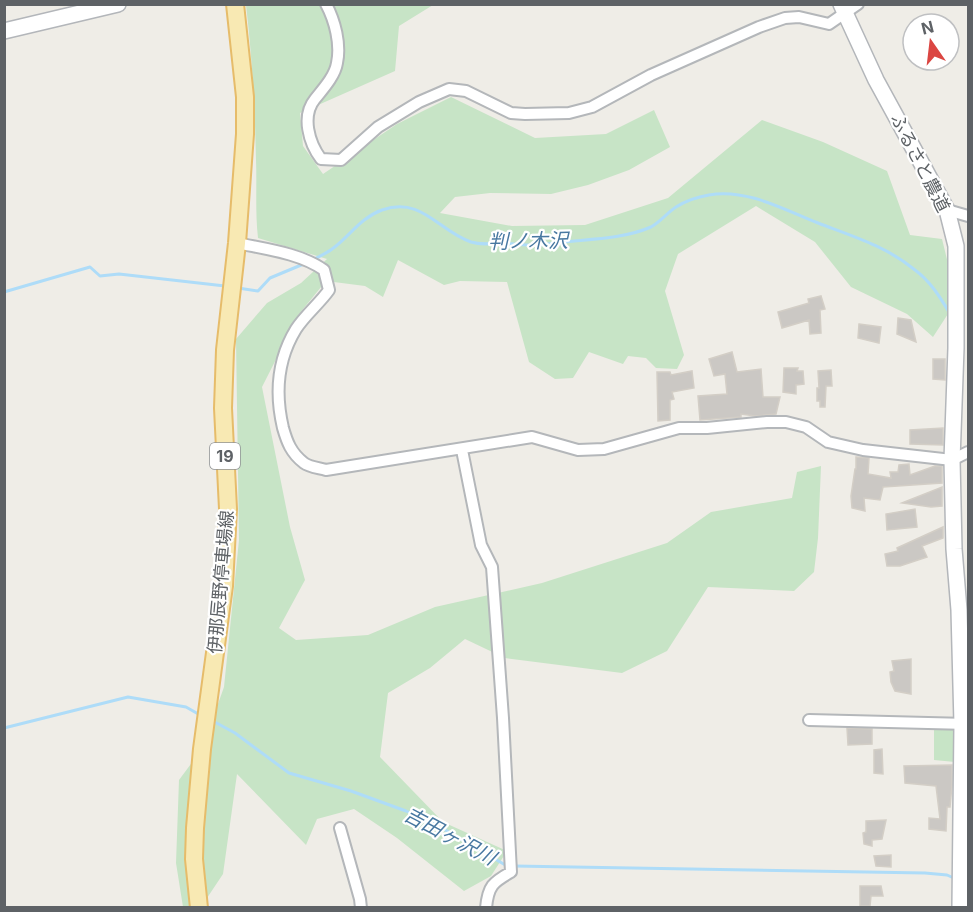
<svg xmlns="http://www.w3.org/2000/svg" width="973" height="912" font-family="Inter,'Noto Sans JP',sans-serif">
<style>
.green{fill:#c7e4c6}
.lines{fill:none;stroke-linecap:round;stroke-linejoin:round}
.stream{stroke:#aedcf8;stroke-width:3}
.building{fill:#cbc8c4;stroke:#d3cec6;stroke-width:1.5}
.street-casing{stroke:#b4b7ba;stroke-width:14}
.secondary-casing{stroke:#b3b6ba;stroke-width:18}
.primary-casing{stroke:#e6bc6a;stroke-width:20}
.street{stroke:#fff;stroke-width:10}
.secondary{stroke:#fff;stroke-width:15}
.primary{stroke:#f8e9b3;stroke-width:16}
.labels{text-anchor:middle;stroke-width:4.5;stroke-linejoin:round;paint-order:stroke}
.shield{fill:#fff;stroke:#8e9194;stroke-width:1.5}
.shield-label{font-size:16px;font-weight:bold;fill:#5e6266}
.street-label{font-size:18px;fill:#5e6266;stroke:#fff}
.water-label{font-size:20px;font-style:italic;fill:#4878a1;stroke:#fff}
</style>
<rect width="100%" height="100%" fill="#efede7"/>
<path class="green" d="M 246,5 L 433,5 L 399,26 L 395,71 L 300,113 L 303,146 L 323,174 L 397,124 L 451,97 L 535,138 L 606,134 L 654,110 L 670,147 L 629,170 L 588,185 L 551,194 L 490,193 L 455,197 L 440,213 L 512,226 L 585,225 L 668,198 L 762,120 L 823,142 L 887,171 L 910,235 L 942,239 L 957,300 L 933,337 L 907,314 L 851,287 L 815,242 L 756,206 L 678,254 L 665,291 L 684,355 L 677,369 L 656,368 L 646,358 L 628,356 L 623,364 L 589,352 L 573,378 L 555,379 L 529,362 L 507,282 L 460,281 L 444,285 L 398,260 L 383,297 L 365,286 L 326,281 L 299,314 L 262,387 L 290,527 L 305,580 L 279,628 L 296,640 L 368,635 L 435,607 L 542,583 L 667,543 L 711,512 L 792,498 L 797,472 L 821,466 L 818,538 L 814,572 L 794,591 L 708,587 L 667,651 L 622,673 L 505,658 L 465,639 L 430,668 L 388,693 L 380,757 L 443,822 L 507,851 L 491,876 L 464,891 L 397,838 L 354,809 L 317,819 L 306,845 L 237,774 L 223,874 L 201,907 L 183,907 L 176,863 L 179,780 L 202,749 L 224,687 L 239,540 L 236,339 L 267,303 L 301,283 L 327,259 L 258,238 C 255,212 257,186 256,160 C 255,108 252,56 246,5 Z
M 956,722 L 955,762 L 934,760 L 934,723 Z"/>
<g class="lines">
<path class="stream" d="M 312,260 C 321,256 329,252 336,246 C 351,234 362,217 382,210 C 422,196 438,231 471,242 C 481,245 489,244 498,243 C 510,243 523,246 535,245 C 544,245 553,243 562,242 C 591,239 623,239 651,227 C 660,222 667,213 676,207 C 687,200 697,197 709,195 C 746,188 785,210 818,223 C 852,236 886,246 915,270 C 930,281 940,297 949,312
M 238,288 L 258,291 L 270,278 L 306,263
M 4,292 L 90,267 L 100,276 L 119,274 L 225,286
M 211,720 L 235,733 L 289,773 L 351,791 L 406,811 L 435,824 L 507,866
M 4,728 L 128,697 L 186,707 L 200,715
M 514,866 L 925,873 L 947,875 L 956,879"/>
</g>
<path class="building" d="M 821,296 L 825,309 L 820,310 L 821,333 L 810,334 L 809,320 L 782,328 L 778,312 L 809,303 L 808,299 Z
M 898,318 L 911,320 L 916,342 L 897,334 Z
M 859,324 L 881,327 L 879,343 L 858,338 Z
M 732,352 L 737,372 L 761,369 L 763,397 L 780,397 L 776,414 L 755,416 L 741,414 L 741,417 L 700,420 L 698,396 L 727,394 L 725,374 L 714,376 L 709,359 Z
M 933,359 L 945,359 L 945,380 L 933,379 Z
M 784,368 L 798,368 L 797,371 L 803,371 L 804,384 L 796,385 L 796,394 L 783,392 Z
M 831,370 L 832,386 L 826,386 L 825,407 L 820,407 L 820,401 L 817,401 L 817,388 L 819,388 L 818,371 Z
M 692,371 L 694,388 L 672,392 L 674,399 L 670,400 L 670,420 L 658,421 L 657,372 L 670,372 L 671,375 Z
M 943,428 L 943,445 L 910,444 L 910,430 Z
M 856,457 L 869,458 L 868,474 L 891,478 L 890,472 L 898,472 L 899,465 L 909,464 L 910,475 L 935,466 L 942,466 L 942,483 L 883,487 L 880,500 L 864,498 L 865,511 L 852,508 L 851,496 L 855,469 L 856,469 Z
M 942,487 L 942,506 L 931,507 L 902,503 Z
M 915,509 L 917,527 L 887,530 L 886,514 Z
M 943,527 L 943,538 L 922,546 L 927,557 L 900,566 L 887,566 L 885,554 L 898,551 L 897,548 Z
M 911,659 L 911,694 L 895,691 L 891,682 L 890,672 L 894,671 L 892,661 Z
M 847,728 L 872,729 L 872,744 L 848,745 Z
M 882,749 L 883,774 L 874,773 L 874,750 Z
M 952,765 L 952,785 L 950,807 L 947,807 L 946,831 L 929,829 L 929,818 L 940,819 L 936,786 L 905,783 L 904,766 Z
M 886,820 L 882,839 L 872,840 L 872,846 L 864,844 L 863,833 L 866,832 L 866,821 Z
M 891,855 L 891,867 L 876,866 L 874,856 Z
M 860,886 L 881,886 L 883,896 L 871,896 L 870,906 L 860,906 Z"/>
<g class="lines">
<g class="street-casing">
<path id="street" d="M 326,4 C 335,21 341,44 337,63 C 335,76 323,89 315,99 C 301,116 309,143 321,159 L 341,160 L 378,127 L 419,102 L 449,89 L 466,91 L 511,113 L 525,114 L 569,113 L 592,107 L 651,75 L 759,27 L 785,18 L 799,17 L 829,24 L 858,4
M 947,210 L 968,216
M 237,243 C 265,249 300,253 324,270 L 329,290 C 319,304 305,315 296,329 C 277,360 275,394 283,428 C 287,442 291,453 304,463 C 309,467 319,468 326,470 L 532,437 L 578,450 L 604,449 L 679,428 L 707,428 L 767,422 L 786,422 L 806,427 L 828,442 L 863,450 L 952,460 L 968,452
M 462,450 L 481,545 L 492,567 L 503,718 L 511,872 C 493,882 488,886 486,908
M 809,720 L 968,724
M 340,828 L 360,899 L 361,908"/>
</g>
<g class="secondary-casing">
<path id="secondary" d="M 841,4 L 876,80 L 947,210 L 956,246 L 956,348 L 952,460 L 954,549 L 959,610 L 962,724 L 960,908
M 4,31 L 118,4"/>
</g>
<g class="primary-casing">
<path id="primary" d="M 199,908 L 194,859 L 195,828 L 202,749 L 224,586 L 228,509 L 223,408 L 225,350 L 237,243 L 245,134 L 245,97 L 235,4"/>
</g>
<use href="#street" class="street"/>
<use href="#secondary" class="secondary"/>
<use href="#primary" class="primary"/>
</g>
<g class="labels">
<rect class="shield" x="210" y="443" width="30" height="26" rx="4.5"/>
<g class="shield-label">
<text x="225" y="462">19</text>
</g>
<g class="street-label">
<text transform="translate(920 163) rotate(63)" y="6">ふるさと農道</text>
<text transform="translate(221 582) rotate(-85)" y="6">伊那辰野停車場線</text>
</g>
<g class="water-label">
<text transform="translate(528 241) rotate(-1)" y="7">判ノ木沢</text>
<text transform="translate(450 836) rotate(28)" y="7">吉田ヶ沢川</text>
</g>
</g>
<rect width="973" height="912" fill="none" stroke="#5e6266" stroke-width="12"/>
<g transform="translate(931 42) rotate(346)"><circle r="28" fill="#ffffff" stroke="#bfc0c2" stroke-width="1.5"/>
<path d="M0-4.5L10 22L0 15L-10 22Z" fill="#db4642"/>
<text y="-9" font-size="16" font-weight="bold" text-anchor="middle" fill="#5e6266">N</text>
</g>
</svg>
